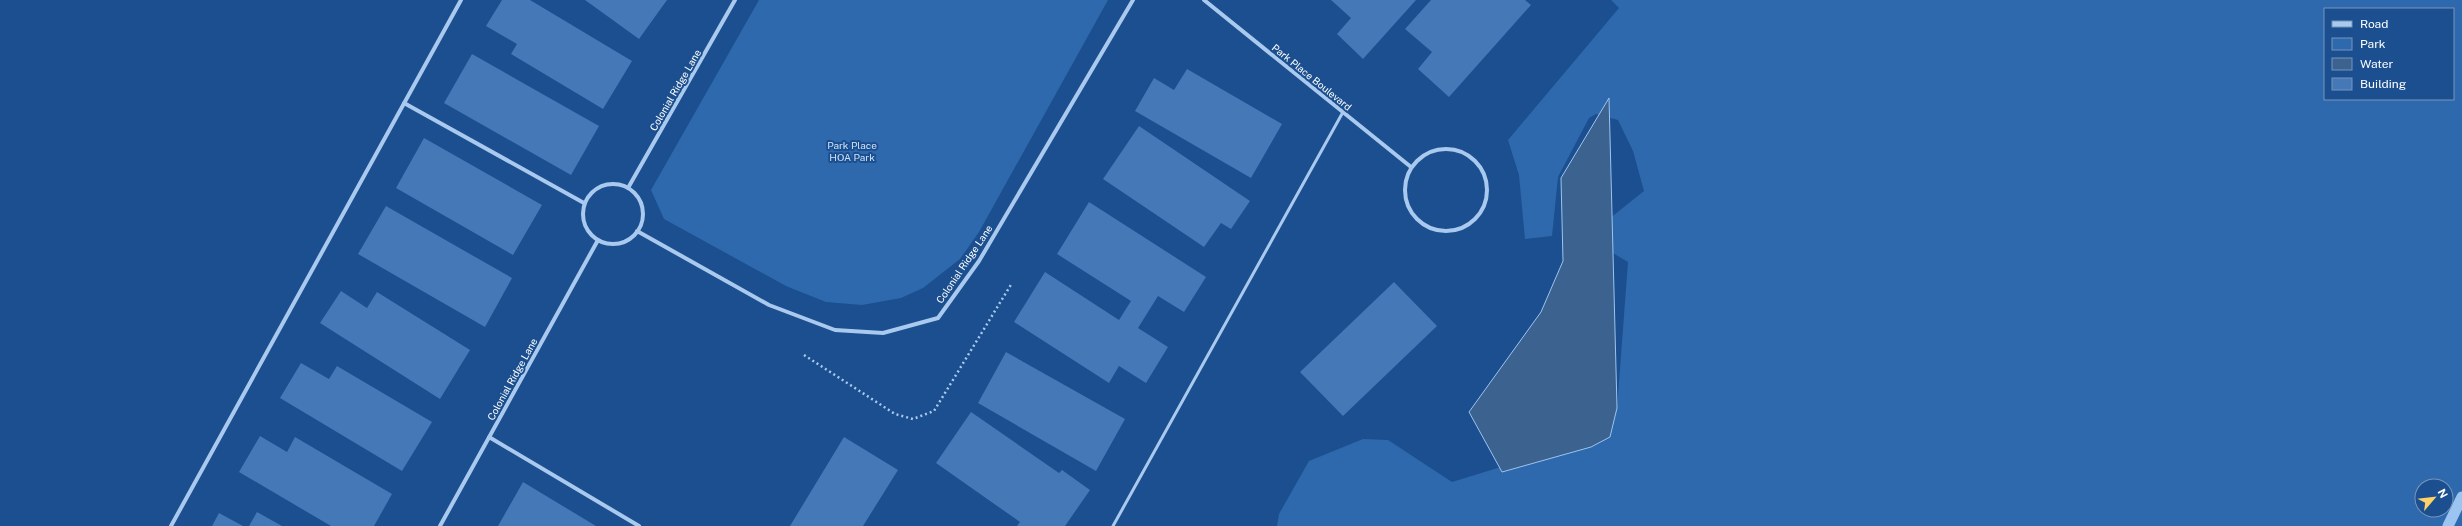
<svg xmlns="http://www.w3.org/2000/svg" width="2462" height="526" font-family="'Public Sans',sans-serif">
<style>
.green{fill:#2e69ad;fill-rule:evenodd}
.water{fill:#3c6290;stroke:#9cc4f0}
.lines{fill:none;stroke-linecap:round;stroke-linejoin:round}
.stream{stroke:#9cc4f0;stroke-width:11}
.building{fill:#4478b7}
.path{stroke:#a9c9ee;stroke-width:2.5;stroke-dasharray:2 3;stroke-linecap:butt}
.lane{stroke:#a9c9ee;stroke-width:3}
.street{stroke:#a9c9ee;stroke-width:4}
.labels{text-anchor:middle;stroke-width:4;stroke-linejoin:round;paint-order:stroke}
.street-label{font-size:10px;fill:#fff;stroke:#1b4f8f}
.park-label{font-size:10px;fill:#cfe3fa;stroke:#1b4f8f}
</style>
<rect width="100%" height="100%" fill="#1b4f8f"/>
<path class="green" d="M 759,0 L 1108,0 L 979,232 L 960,259 L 923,288 L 901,298 L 862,305 L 826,302 L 786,286 L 664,219 L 651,190 Z
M 1611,0 L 2462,0 L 2462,526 L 1277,526 L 1279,514 L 1309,461 L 1363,439 L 1388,440 L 1452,482 L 1598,437 L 1617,409 L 1628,262 L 1601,246 L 1599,227 L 1644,191 L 1633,151 L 1618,120 L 1596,114 L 1589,118 L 1558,177 L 1552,236 L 1525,239 L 1519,175 L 1508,140 L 1619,8 ZM 2325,9 L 2453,9 L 2453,99 L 2325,99 ZM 2422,486 L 2446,486 L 2446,510 L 2422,510 Z"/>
<path class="water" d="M 1609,98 L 1617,408 L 1610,437 L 1591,447 L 1502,472 L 1469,412 L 1541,312 L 1563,261 L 1561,178 Z"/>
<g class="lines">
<path class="stream" d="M 2448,526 L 2462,497"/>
</g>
<path class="building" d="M 502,0 L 530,0 L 632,61 L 603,109 L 511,54 L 517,44 L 486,26 Z
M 585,0 L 667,0 L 639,39 Z
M 1331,0 L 1416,0 L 1363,59 L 1337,34 L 1351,18 Z
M 1431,0 L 1525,0 L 1531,5 L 1449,97 L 1418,69 L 1432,52 L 1405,29 Z
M 472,54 L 599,126 L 571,175 L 444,103 Z
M 1187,69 L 1282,124 L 1251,178 L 1135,111 L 1154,78 L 1174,90 Z
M 1139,126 L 1250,201 L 1231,229 L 1221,223 L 1204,247 L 1103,179 Z
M 424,138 L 542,205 L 513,255 L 396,188 Z
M 1089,202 L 1206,277 L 1184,312 L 1158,296 L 1138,328 L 1168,347 L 1146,383 L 1119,366 L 1109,383 L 1014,322 L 1045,272 L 1119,320 L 1131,301 L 1057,254 Z
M 386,206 L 512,278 L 485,327 L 358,254 Z
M 1394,282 L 1437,326 L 1343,416 L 1300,372 Z
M 341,291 L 367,308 L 377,292 L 470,350 L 440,399 L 320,323 Z
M 1006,352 L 1125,419 L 1096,471 L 978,403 Z
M 301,363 L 329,379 L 337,366 L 432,422 L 402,471 L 280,398 Z
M 971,412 L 1059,473 L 1062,470 L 1090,490 L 1065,526 L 1017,526 L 1020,522 L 936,463 Z
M 260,436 L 287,452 L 295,437 L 392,494 L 374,526 L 331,526 L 239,472 Z
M 844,437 L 898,470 L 863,526 L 790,526 Z
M 523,482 L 596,526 L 498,526 Z
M 257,512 L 282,526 L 249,526 Z
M 219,513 L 243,526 L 212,526 Z"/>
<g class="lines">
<path class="path" d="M 804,355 L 895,414 L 913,419 L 934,411 L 1012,283"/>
<path class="lane" d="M 1113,526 L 1343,112"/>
<path class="street" d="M 1204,0 L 1411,167
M 404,103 L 584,203
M1405 190a41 41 0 1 1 82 0a41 41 0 1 1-82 0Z
M583 214a30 30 0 1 1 60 0a30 30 0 1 1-60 0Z
M 628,188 L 735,0
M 637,231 L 769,305 L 835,330 L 883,333 L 938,318 L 979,261 L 1133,0
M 489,437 L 639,526
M 171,526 L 461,0
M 440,526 L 598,240"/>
</g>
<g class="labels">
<g class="street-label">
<text transform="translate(1312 77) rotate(39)" y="4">Park Place Boulevard</text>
<text transform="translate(675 90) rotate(-60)" y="4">Colonial Ridge Lane</text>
<text transform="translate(964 264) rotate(-56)" y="4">Colonial Ridge Lane</text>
<text transform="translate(512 379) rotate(-61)" y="4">Colonial Ridge Lane</text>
</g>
<g class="park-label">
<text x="852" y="149">Park Place<tspan x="852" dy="12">HOA Park</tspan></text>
</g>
</g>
<rect x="2324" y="8" width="130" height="92" fill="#1b4f8f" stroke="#7695bc"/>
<rect x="2332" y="21" width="20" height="6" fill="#a9c9ee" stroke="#7695bc"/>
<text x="2360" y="28" font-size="12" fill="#ffffff">Road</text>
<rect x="2332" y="38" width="20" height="12" fill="#2e69ad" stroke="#7695bc"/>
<text x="2360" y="48" font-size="12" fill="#ffffff">Park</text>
<rect x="2332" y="58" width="20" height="12" fill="#3c6290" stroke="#7695bc"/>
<text x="2360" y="68" font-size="12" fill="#ffffff">Water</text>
<rect x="2332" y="78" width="20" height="12" fill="#4478b7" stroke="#7695bc"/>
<text x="2360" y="88" font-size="12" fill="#ffffff">Building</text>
<g transform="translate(2434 498) rotate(62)"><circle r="19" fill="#1b4f8f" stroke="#7695bc"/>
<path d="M0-3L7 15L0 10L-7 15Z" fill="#ffd166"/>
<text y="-6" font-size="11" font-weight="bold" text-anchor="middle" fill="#ffffff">N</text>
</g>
</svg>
